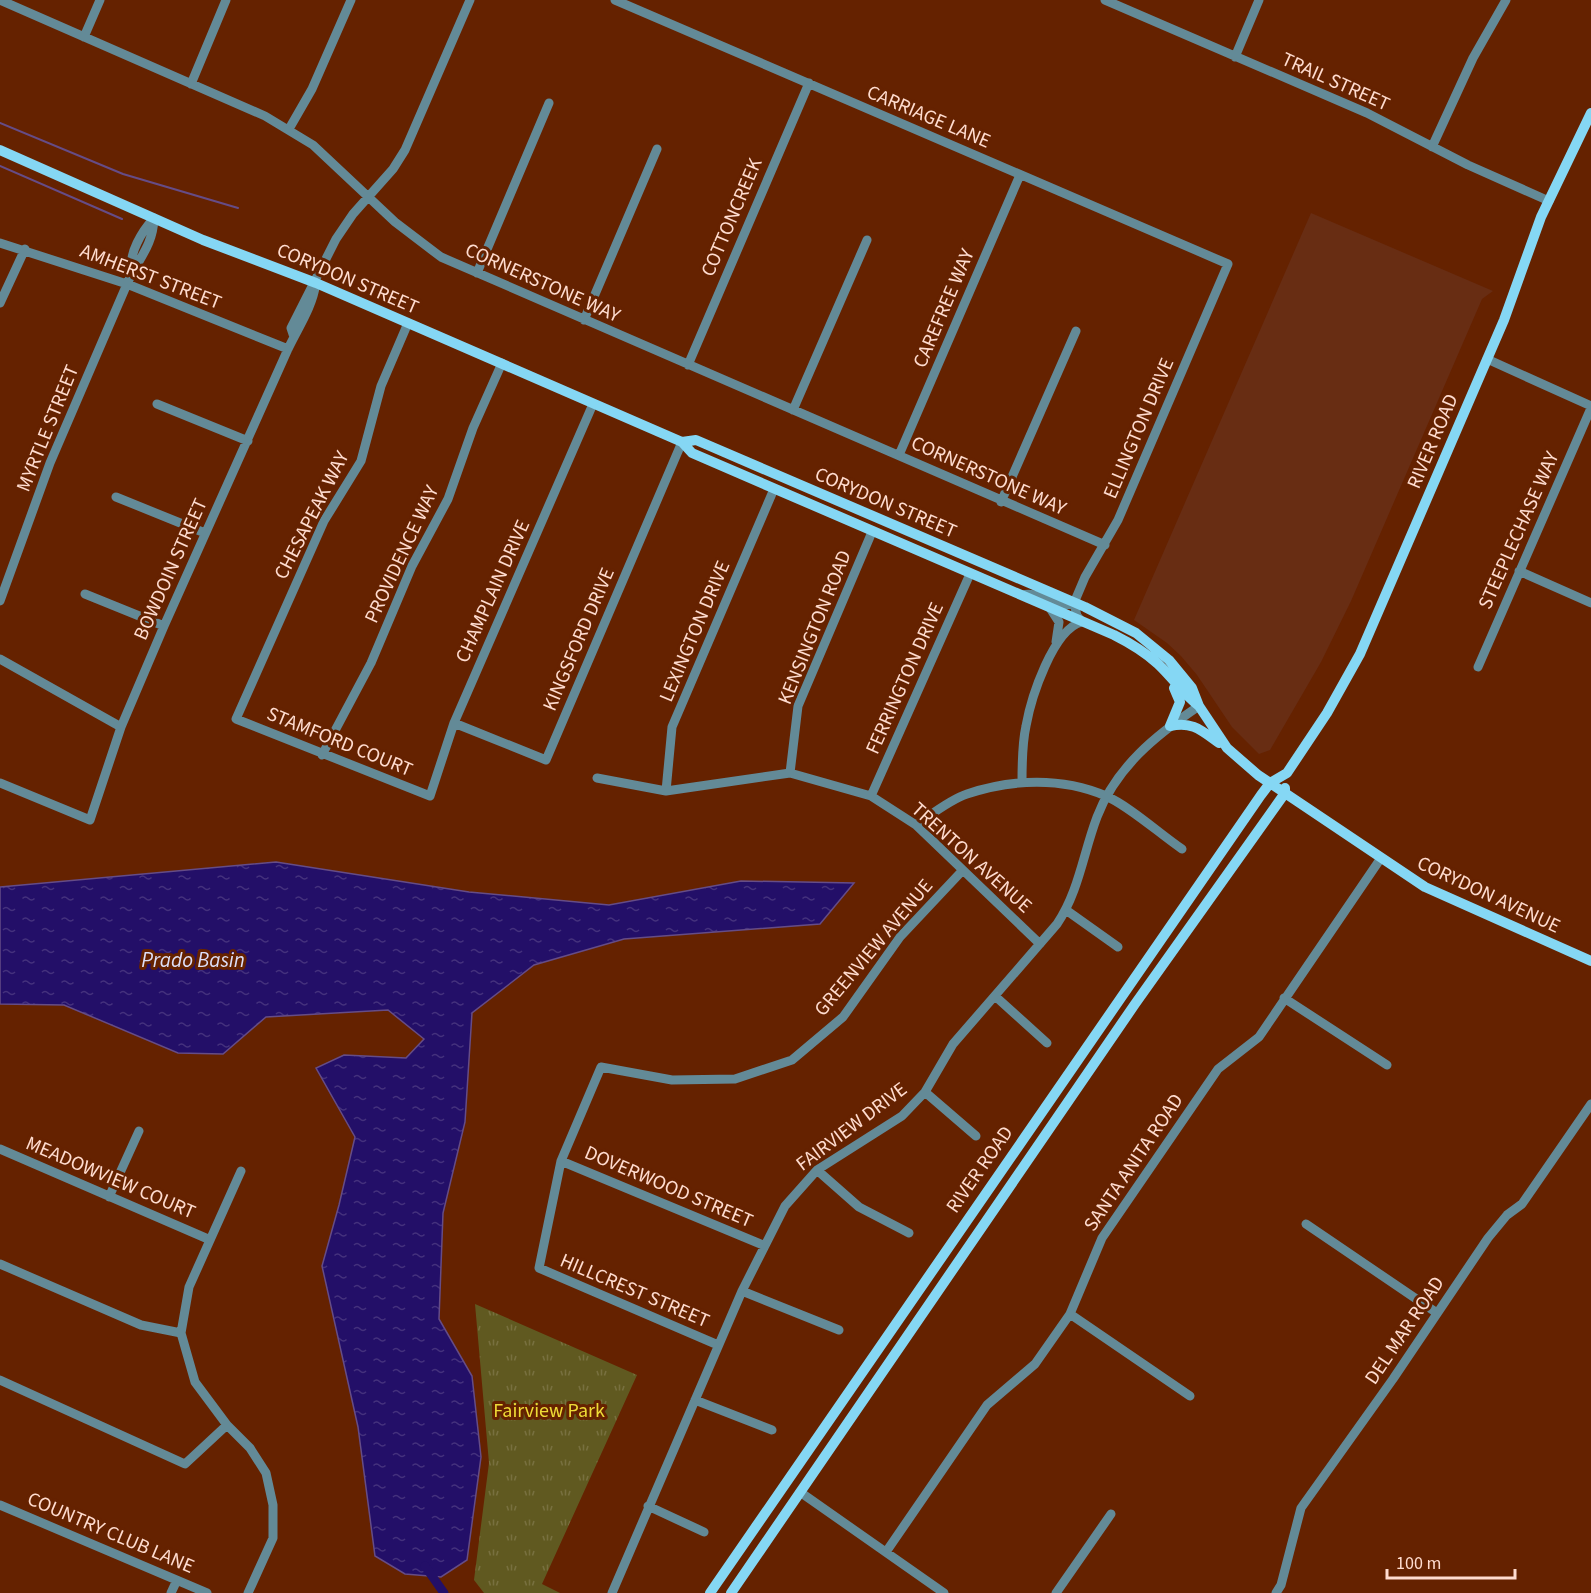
<svg xmlns="http://www.w3.org/2000/svg" width="1591" height="1593" font-family="'Source Sans 3',sans-serif">
<style>
.built{fill:#682d13}
.park{fill:url(#park-tufts)}
.water{fill:url(#water-ripples);stroke:#654c87;stroke-width:1.5}
.lines{fill:none;stroke-linecap:round;stroke-linejoin:round}
.stream{stroke:#654c87;stroke-width:2}
.canal{stroke:#230f68;stroke-width:9}
.minor{stroke:#638a97;stroke-width:9}
.major{stroke:#85d7f4;stroke-width:10}
.labels{text-anchor:middle;stroke-width:6;stroke-linejoin:round;paint-order:stroke}
.street-label{font-size:20px;fill:#ffdccf;stroke:#652200}
.park-label{font-size:20px;fill:#eedb36;stroke:#652200}
.water-label{font-size:21px;font-style:italic;fill:#dddff8;stroke:#652200}
</style>
<defs>
<pattern id="park-tufts" width="24" height="20" patternUnits="userSpaceOnUse" patternTransform="scale(1.5)"><rect width="24" height="20" fill="#605920"/><path d="M3 7l-1-3M5 7V3M7 7l1-3M15 17l-1-3M17 17v-4M19 17l1-3" fill="none" stroke="#78703f"/></pattern>
<pattern id="water-ripples" width="26" height="14" patternUnits="userSpaceOnUse" patternTransform="scale(1.5)"><rect width="26" height="14" fill="#230f68"/><path d="M2 4q2-2 4 0t4 0M15 11q2-2 4 0t4 0" fill="none" stroke="#44317d"/></pattern>
</defs>
<rect width="100%" height="100%" fill="#652200"/>
<path class="built" d="M 1311,213 L 1493,291 L 1482,299 L 1351,601 L 1321,662 L 1270,750 L 1259,754 L 1232,727 L 1197,675 L 1181,656 L 1167,643 L 1134,620 Z"/>
<path class="park" d="M 475,1304 L 637,1375 L 542,1584 L 560,1593 L 484,1593 L 474,1580 L 489,1463 Z"/>
<path class="water" d="M 276,862 L 469,892 L 609,905 L 741,881 L 854,883 L 820,924 L 624,939 L 534,965 L 472,1013 L 465,1122 L 443,1213 L 439,1319 L 472,1376 L 481,1457 L 467,1560 L 441,1577 L 405,1574 L 375,1556 L 358,1427 L 322,1266 L 339,1205 L 355,1137 L 316,1068 L 344,1055 L 406,1058 L 424,1039 L 388,1010 L 266,1017 L 223,1054 L 178,1053 L 64,1005 L 0,1004 L 0,887 Z"/>
<g class="lines">
<path class="stream" d="M 0,123 L 123,174 L 238,208
M 0,166 L 122,219"/>
<path class="canal" d="M 425,1566 L 444,1593"/>
<path class="minor" d="M 0,0 L 265,116 L 313,145 L 395,222 L 441,257 L 1105,545
M 615,0 L 1228,264 L 1118,520 L 1085,577 L 1074,603 L 1077,616 L 1082,622 C 1053,629 1031,698 1026,726 C 1022,744 1022,763 1022,782
M 1105,0 L 1367,113 L 1468,165 L 1549,201
M 84,37 L 100,0
M 1235,57 L 1259,0
M 191,84 L 226,0
M 289,129 L 312,89 L 351,0
M 1432,147 L 1473,58 L 1506,0
M 0,243 L 127,284 L 288,349
M 132,271 C 128,254 142,231 154,218
M 477,273 L 549,103
M 0,303 L 25,249
M 584,320 L 657,149
M 408,323 L 381,386 L 361,461 L 324,521 L 236,719 L 430,796 L 454,723 L 593,404
M 294,337 L 291,328 L 336,239 L 353,214 L 393,169 L 405,150 L 470,0
M 1487,359 L 1591,406
M 688,365 L 809,83
M 157,404 L 248,441
M 793,410 L 867,240
M 899,455 L 1020,175
M 116,497 L 205,533
M 1001,502 L 1076,331
M 1519,571 L 1591,603
M 85,594 L 164,626
M 1022,595 C 1041,590 1055,611 1074,603
M 0,601 L 50,463 L 127,284 C 137,260 153,247 154,218
M 1050,608 L 1059,622 L 1056,642
M 0,659 L 121,727
M 1478,667 L 1591,408
M 454,723 L 546,760 L 682,442
M 322,755 L 371,663 L 412,566 L 448,499 L 473,428 L 502,363
M 790,773 L 798,706 L 872,532
M 597,778 L 666,791 L 790,773 L 871,796 L 916,825 L 1040,944
M 0,783 L 90,820 L 121,727 L 164,626 L 288,349 C 299,326 312,308 316,283
M 666,791 L 672,727 L 774,489
M 871,796 L 970,574
M 916,825 C 931,815 949,800 967,794 C 1012,779 1062,777 1106,796 C 1129,806 1160,834 1182,849
M 1066,910 L 1118,947
M 995,996 L 1047,1043
M 1284,998 L 1387,1065
M 925,1092 L 976,1136
M 0,1149 L 208,1239
M 561,1161 L 763,1245
M 817,1170 L 859,1207 L 909,1233
M 241,1171 L 189,1287 L 181,1333 L 195,1382 L 227,1425 L 250,1448 L 266,1473 L 273,1505 L 273,1538 L 248,1593
M 109,1197 L 139,1131
M 1306,1224 L 1437,1313
M 0,1264 L 141,1325 L 181,1333
M 742,1291 L 839,1330
M 1070,1314 L 1190,1396
M 718,1345 L 539,1268 L 561,1161 L 601,1067 L 672,1080 L 735,1079 L 792,1060 L 843,1017 L 900,937 L 962,871
M 0,1380 L 185,1464 L 227,1425
M 695,1400 L 772,1430
M 800,1492 L 944,1593
M 0,1505 L 207,1593
M 648,1506 L 704,1532
M 886,1552 L 987,1405 L 1035,1364 L 1070,1314 L 1102,1238 L 1218,1069 L 1259,1037 L 1381,858
M 171,1593 L 177,1580
M 612,1593 L 742,1291 L 785,1206 L 817,1170 L 902,1116 L 925,1092 L 953,1044 L 1057,924 C 1079,891 1083,854 1097,817 C 1116,767 1156,735 1199,706
M 1056,1593 L 1111,1514
M 1276,1593 L 1281,1585 L 1301,1508 L 1393,1379 L 1488,1238 L 1507,1215 L 1522,1204 L 1591,1104"/>
<path class="major" d="M 0,150 L 203,240 L 316,283 L 682,442 L 692,453 L 1114,635 C 1130,643 1145,652 1158,664 C 1173,678 1183,694 1199,706
M 682,442 L 696,440 L 1085,607 L 1136,633 L 1169,660 L 1192,688 L 1199,706 L 1227,748 L 1258,775 L 1425,887 L 1591,961
M 1170,726 L 1180,702 L 1174,688
M 1170,726 C 1192,721 1201,730 1219,743
M 710,1593 L 1261,795 L 1270,783 L 1287,773 L 1327,713 L 1360,654 L 1504,320 L 1541,217 L 1591,113
M 731,1593 L 1135,1004 L 1285,793 L 1285,788"/>
</g>
<g class="labels">
<g class="street-label">
<text transform="translate(1336 81) rotate(24)" y="7">TRAIL STREET</text>
<text transform="translate(929 116) rotate(23)" y="7">CARRIAGE LANE</text>
<text transform="translate(731 217) rotate(-67)" y="7">COTTONCREEK</text>
<text transform="translate(151 276) rotate(21)" y="7">AMHERST STREET</text>
<text transform="translate(348 278) rotate(23)" y="7">CORYDON STREET</text>
<text transform="translate(543 282) rotate(24)" y="7">CORNERSTONE WAY</text>
<text transform="translate(943 308) rotate(-67)" y="7">CAREFREE WAY</text>
<text transform="translate(47 428) rotate(-68)" y="7">MYRTLE STREET</text>
<text transform="translate(1138 428) rotate(-67)" y="7">ELLINGTON DRIVE</text>
<text transform="translate(1432 441) rotate(-67)" y="7">RIVER ROAD</text>
<text transform="translate(989 475) rotate(24)" y="7">CORNERSTONE WAY</text>
<text transform="translate(886 502) rotate(23)" y="7">CORYDON STREET</text>
<text transform="translate(311 515) rotate(-63)" y="7">CHESAPEAK WAY</text>
<text transform="translate(1518 530) rotate(-66)" y="7">STEEPLECHASE WAY</text>
<text transform="translate(401 554) rotate(-65)" y="7">PROVIDENCE WAY</text>
<text transform="translate(170 569) rotate(-66)" y="7">BOWDOIN STREET</text>
<text transform="translate(492 591) rotate(-66)" y="7">CHAMPLAIN DRIVE</text>
<text transform="translate(814 627) rotate(-68)" y="7">KENSINGTON ROAD</text>
<text transform="translate(694 631) rotate(-67)" y="7">LEXINGTON DRIVE</text>
<text transform="translate(578 639) rotate(-67)" y="7">KINGSFORD DRIVE</text>
<text transform="translate(904 678) rotate(-66)" y="7">FERRINGTON DRIVE</text>
<text transform="translate(340 741) rotate(22)" y="7">STAMFORD COURT</text>
<text transform="translate(972 857) rotate(42)" y="7">TRENTON AVENUE</text>
<text transform="translate(1489 894) rotate(25)" y="7">CORYDON AVENUE</text>
<text transform="translate(873 947) rotate(-50)" y="7">GREENVIEW AVENUE</text>
<text transform="translate(851 1126) rotate(-37)" y="7">FAIRVIEW DRIVE</text>
<text transform="translate(1133 1162) rotate(-56)" y="7">SANTA ANITA ROAD</text>
<text transform="translate(979 1169) rotate(-55)" y="7">RIVER ROAD</text>
<text transform="translate(111 1177) rotate(23)" y="7">MEADOWVIEW COURT</text>
<text transform="translate(669 1186) rotate(23)" y="7">DOVERWOOD STREET</text>
<text transform="translate(635 1290) rotate(23)" y="7">HILLCREST STREET</text>
<text transform="translate(1404 1330) rotate(-56)" y="7">DEL MAR ROAD</text>
<text transform="translate(111 1532) rotate(23)" y="7">COUNTRY CLUB LANE</text>
</g>
<g class="park-label">
<text x="549" y="1417">Fairview Park</text>
</g>
<g class="water-label">
<text x="193" y="967">Prado Basin</text>
</g>
</g>
<path d="M1387 1569v9h128v-9" fill="none" stroke="#ffdccf" stroke-width="3"/>
<text x="1396" y="1569" font-size="18" fill="#ffdccf" stroke="#652200" stroke-width="4.5" paint-order="stroke">100 m</text>
</svg>
